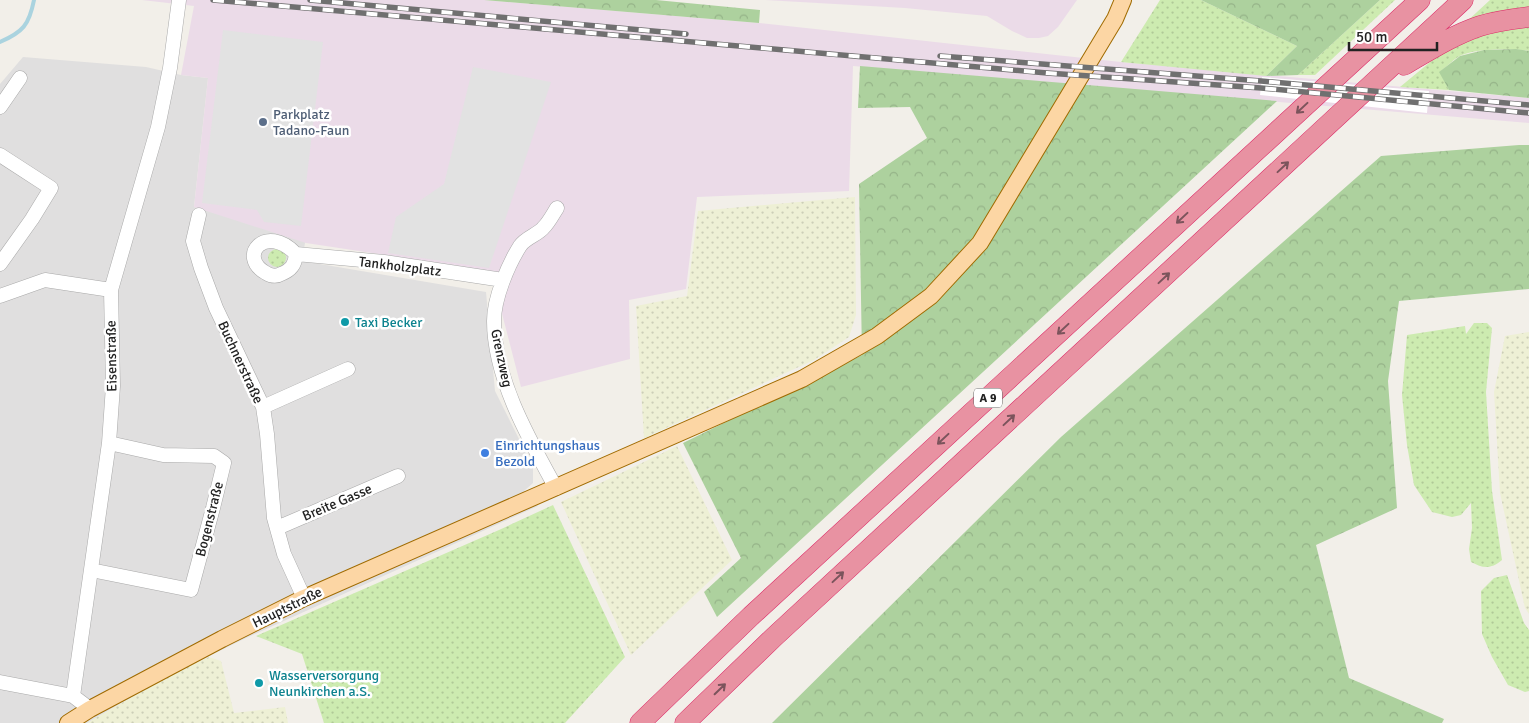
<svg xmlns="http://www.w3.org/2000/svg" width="1529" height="723" font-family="Signika,sans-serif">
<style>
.residential{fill:#e0dfdf}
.industrial{fill:#ebdbe8}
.farmland{fill:url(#farmland-dots)}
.grass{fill:url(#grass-dots)}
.forest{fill:url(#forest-crowns)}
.parking{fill:#e2e2e2}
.pier{fill:#fff}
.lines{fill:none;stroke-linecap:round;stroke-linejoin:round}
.stream{stroke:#aad3df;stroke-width:4}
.minor-casing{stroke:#a9a9a9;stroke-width:15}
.major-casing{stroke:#a06b00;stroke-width:18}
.highway-casing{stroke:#dc2a67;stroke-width:21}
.minor{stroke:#fff;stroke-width:14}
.major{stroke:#fcd6a4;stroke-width:16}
.highway{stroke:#e892a2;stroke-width:20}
.rail-casing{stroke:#707070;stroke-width:5.5}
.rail{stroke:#fff;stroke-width:4;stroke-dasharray:11;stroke-linecap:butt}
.oneway{stroke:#7b545c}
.service-dot{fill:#5c6f8a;stroke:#fff;stroke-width:2}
.culture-dot{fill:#0f9aa8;stroke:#fff;stroke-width:2}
.shop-dot{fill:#3f7fe0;stroke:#fff;stroke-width:2}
.labels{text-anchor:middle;stroke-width:5;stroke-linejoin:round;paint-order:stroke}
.shield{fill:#fff;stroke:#646464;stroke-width:1}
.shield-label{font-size:12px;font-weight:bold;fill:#222}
.service-label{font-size:14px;fill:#4e5e75;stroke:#fff;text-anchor:start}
.street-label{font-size:14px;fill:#222;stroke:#fff}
.culture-label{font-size:14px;fill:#0d838f;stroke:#fff;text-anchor:start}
.shop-label{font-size:14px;fill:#366cbe;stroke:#fff;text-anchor:start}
</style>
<defs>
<pattern id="farmland-dots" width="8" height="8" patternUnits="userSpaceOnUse" patternTransform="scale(1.25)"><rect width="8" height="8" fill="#eef0d5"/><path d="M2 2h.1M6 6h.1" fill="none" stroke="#ccceb7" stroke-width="1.8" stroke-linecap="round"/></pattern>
<pattern id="grass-dots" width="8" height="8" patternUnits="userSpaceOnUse" patternTransform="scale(1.25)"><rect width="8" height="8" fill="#cdebb0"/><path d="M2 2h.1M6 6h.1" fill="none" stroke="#b0c997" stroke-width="1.8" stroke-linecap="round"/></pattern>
<pattern id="forest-crowns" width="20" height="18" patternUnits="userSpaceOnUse" patternTransform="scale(1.25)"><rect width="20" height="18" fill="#add19e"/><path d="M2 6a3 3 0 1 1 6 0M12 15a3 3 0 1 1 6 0" fill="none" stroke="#95b388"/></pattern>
</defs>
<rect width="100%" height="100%" fill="#f2efe9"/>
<path class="residential" d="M 23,57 L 146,67 L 181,75 L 208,78 L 194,207 L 306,237 L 302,261 L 486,292 L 495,391 L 533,467 L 533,483 L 524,491 L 538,506 L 246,638 L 172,674 L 87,723 L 0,723 L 0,84 Z"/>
<path class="industrial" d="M 142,0 L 484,0 L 759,23 L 1121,62 L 1529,98 L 1529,123 L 853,66 L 849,191 L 697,197 L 686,289 L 629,300 L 630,359 L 521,387 L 491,271 L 306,243 L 194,207 L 208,78 L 181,75 L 194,6 Z
M 765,0 L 1077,0 L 1058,27 L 1048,36 L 1039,38 L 1027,38 L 1012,31 L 987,16 L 905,8 Z"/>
<path class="farmland" d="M 855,197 L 856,315 L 849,337 L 814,360 L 644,438 L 636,306 L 687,296 L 698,211 Z
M 1529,332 L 1529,614 L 1525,608 L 1500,493 L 1494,392 L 1505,336 Z
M 677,446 L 732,560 L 631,655 L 561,502 Z
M 209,657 L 221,661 L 234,713 L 285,707 L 288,723 L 87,723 L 172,674 Z"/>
<path class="grass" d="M 1160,0 L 1201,0 L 1297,46 L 1266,76 L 1121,62 Z
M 1380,0 L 1395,0 L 1315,75 L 1298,75 Z
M 1490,0 L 1529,0 L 1529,11 L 1464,24 Z
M 1529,21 L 1529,51 C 1513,48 1472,48 1458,57 C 1452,61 1446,67 1440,72 L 1449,90 L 1400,87 L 1453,43 Z
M268 258a9 9 0 1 1 18 0a9 9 0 1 1-18 0Z
M 1474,323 L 1487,323 L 1492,328 L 1486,392 L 1492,491 L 1502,560 C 1490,570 1483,568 1471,562 L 1469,549 L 1472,528 L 1471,503 L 1461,515 L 1452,517 L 1432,512 L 1414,485 L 1407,445 L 1402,395 L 1407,335 L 1465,326 L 1466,334 Z
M 553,505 L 625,657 L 565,723 L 324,723 L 302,654 L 256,636 L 499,530 Z
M 1507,575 L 1524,623 L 1529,630 L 1529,691 L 1525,692 L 1508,685 L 1492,657 L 1482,634 L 1481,591 L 1494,578 Z"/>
<path class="forest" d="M 484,0 L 656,0 L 760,10 L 759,23 Z
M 1201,0 L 1380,0 L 1298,75 L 1266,76 L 1297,46 Z
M 1516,49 L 1529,51 L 1529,98 L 1449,90 L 1439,72 L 1460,56 L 1484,50 Z
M 860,66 L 1277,101 L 717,617 L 704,592 L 741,558 L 683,443 L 862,355 L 859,184 L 927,138 L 910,107 L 858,108 Z
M 1519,145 L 1529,145 L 1529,289 L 1399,301 L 1388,381 L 1397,508 L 1316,545 L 1349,678 L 1444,719 L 1442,723 L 772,723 L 1061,437 L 1381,156 Z"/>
<path class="parking" d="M 223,30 L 323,42 L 301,226 L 264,222 L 257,210 L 202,203 Z
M 473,67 L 551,82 L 489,268 L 388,253 L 396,217 L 444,184 Z"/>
<path class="pier" d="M 1262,77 L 1429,91 L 1427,113 L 1260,95 Z"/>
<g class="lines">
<path class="stream" d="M 0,42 C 23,32 29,25 34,0"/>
<g class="minor-casing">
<path id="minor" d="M 0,107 L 20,78
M 0,155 L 51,188 L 32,219 L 0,264
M 199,215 L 193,241 L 201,268 L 216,308 L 263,407 L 267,434 L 274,518 L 284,554 L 304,598
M 296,254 C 295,265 291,270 281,274 C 276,277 271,276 266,273 C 237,257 265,222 296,254 L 384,262 L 503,280
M 0,296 L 45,280 L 111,290
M 263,407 L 348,369
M 556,488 C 529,439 494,378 494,321 C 494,298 508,265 520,246 C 526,237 538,235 544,227 C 549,222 553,214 557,208
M 277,528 L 398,476
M 91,570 L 191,590 L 213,508 L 224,463 L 214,456 L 163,455 L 109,443
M 0,682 L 73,696
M 90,709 L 73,696 L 109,443 L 113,386 L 111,290 L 158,127 L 170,68 L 179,0"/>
</g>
<g class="major-casing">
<path id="major" d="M 68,723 L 90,709 L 222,639 L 304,598 L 802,379 L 877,336 L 931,296 L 980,243 L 1115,19 L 1123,0"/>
</g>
<g class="highway-casing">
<path id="highway" d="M 1404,65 C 1428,51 1453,35 1480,26 C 1496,21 1512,19 1529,17
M 640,723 L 751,616 L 1420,0
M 685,723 L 774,637 L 1463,0"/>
</g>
<use href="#minor" class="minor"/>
<use href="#major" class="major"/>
<use href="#highway" class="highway"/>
<g class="rail-casing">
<path id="rail" d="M 213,0 L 1047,73 L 1261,88 L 1529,113
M 310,0 L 686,34
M 940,56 L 1261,81 L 1529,105"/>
</g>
<use href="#rail" class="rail"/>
</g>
<defs><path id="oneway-shaft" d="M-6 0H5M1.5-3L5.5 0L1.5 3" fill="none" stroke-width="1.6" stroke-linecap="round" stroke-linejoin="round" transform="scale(1.25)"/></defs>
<g class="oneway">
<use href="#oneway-shaft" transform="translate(1302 108) rotate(137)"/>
<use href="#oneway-shaft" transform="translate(1283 167) rotate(-43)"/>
<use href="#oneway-shaft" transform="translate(1182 218) rotate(137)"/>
<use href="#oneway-shaft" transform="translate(1164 278) rotate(-43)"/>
<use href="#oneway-shaft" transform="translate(1063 329) rotate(137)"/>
<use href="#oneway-shaft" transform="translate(1009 420) rotate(-43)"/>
<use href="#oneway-shaft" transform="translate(943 439) rotate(137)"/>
<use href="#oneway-shaft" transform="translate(838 577) rotate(-43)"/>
<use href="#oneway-shaft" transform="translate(720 689) rotate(-44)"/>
</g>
<circle class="service-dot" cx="263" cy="122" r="5"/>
<g class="culture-dot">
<circle cx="345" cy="322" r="5"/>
<circle cx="259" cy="683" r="5"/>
</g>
<circle class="shop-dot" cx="485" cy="453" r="5"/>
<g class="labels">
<rect class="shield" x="974" y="388.5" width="28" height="19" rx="4"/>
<g class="shield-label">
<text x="988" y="402">A 9</text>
</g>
<g class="service-label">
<text x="273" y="119">Parkplatz<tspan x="273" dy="16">Tadano-Faun</tspan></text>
</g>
<g class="street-label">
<text transform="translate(400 266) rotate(7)" y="5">Tankholzplatz</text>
<text transform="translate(111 356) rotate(-91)" y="5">Eisenstraße</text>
<text transform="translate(502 358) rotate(78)" y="5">Grenzweg</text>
<text transform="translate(241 362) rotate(65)" y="5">Buchnerstraße</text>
<text transform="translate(337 502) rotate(-23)" y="5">Breite Gasse</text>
<text transform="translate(209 519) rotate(-76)" y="5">Bogenstraße</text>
<text transform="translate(287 607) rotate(-26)" y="5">Hauptstraße</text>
</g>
<g class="culture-label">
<text x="355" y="327">Taxi Becker</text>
<text x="269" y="680">Wasserversorgung<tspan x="269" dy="16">Neunkirchen a.S.</tspan></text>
</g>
<g class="shop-label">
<text x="495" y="450">Einrichtungshaus<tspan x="495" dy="16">Bezold</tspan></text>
</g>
</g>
<path d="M1349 42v8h88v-8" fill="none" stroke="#222222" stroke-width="2.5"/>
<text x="1356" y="42" font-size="15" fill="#222222" stroke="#ffffff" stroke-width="4" paint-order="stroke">50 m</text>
</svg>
